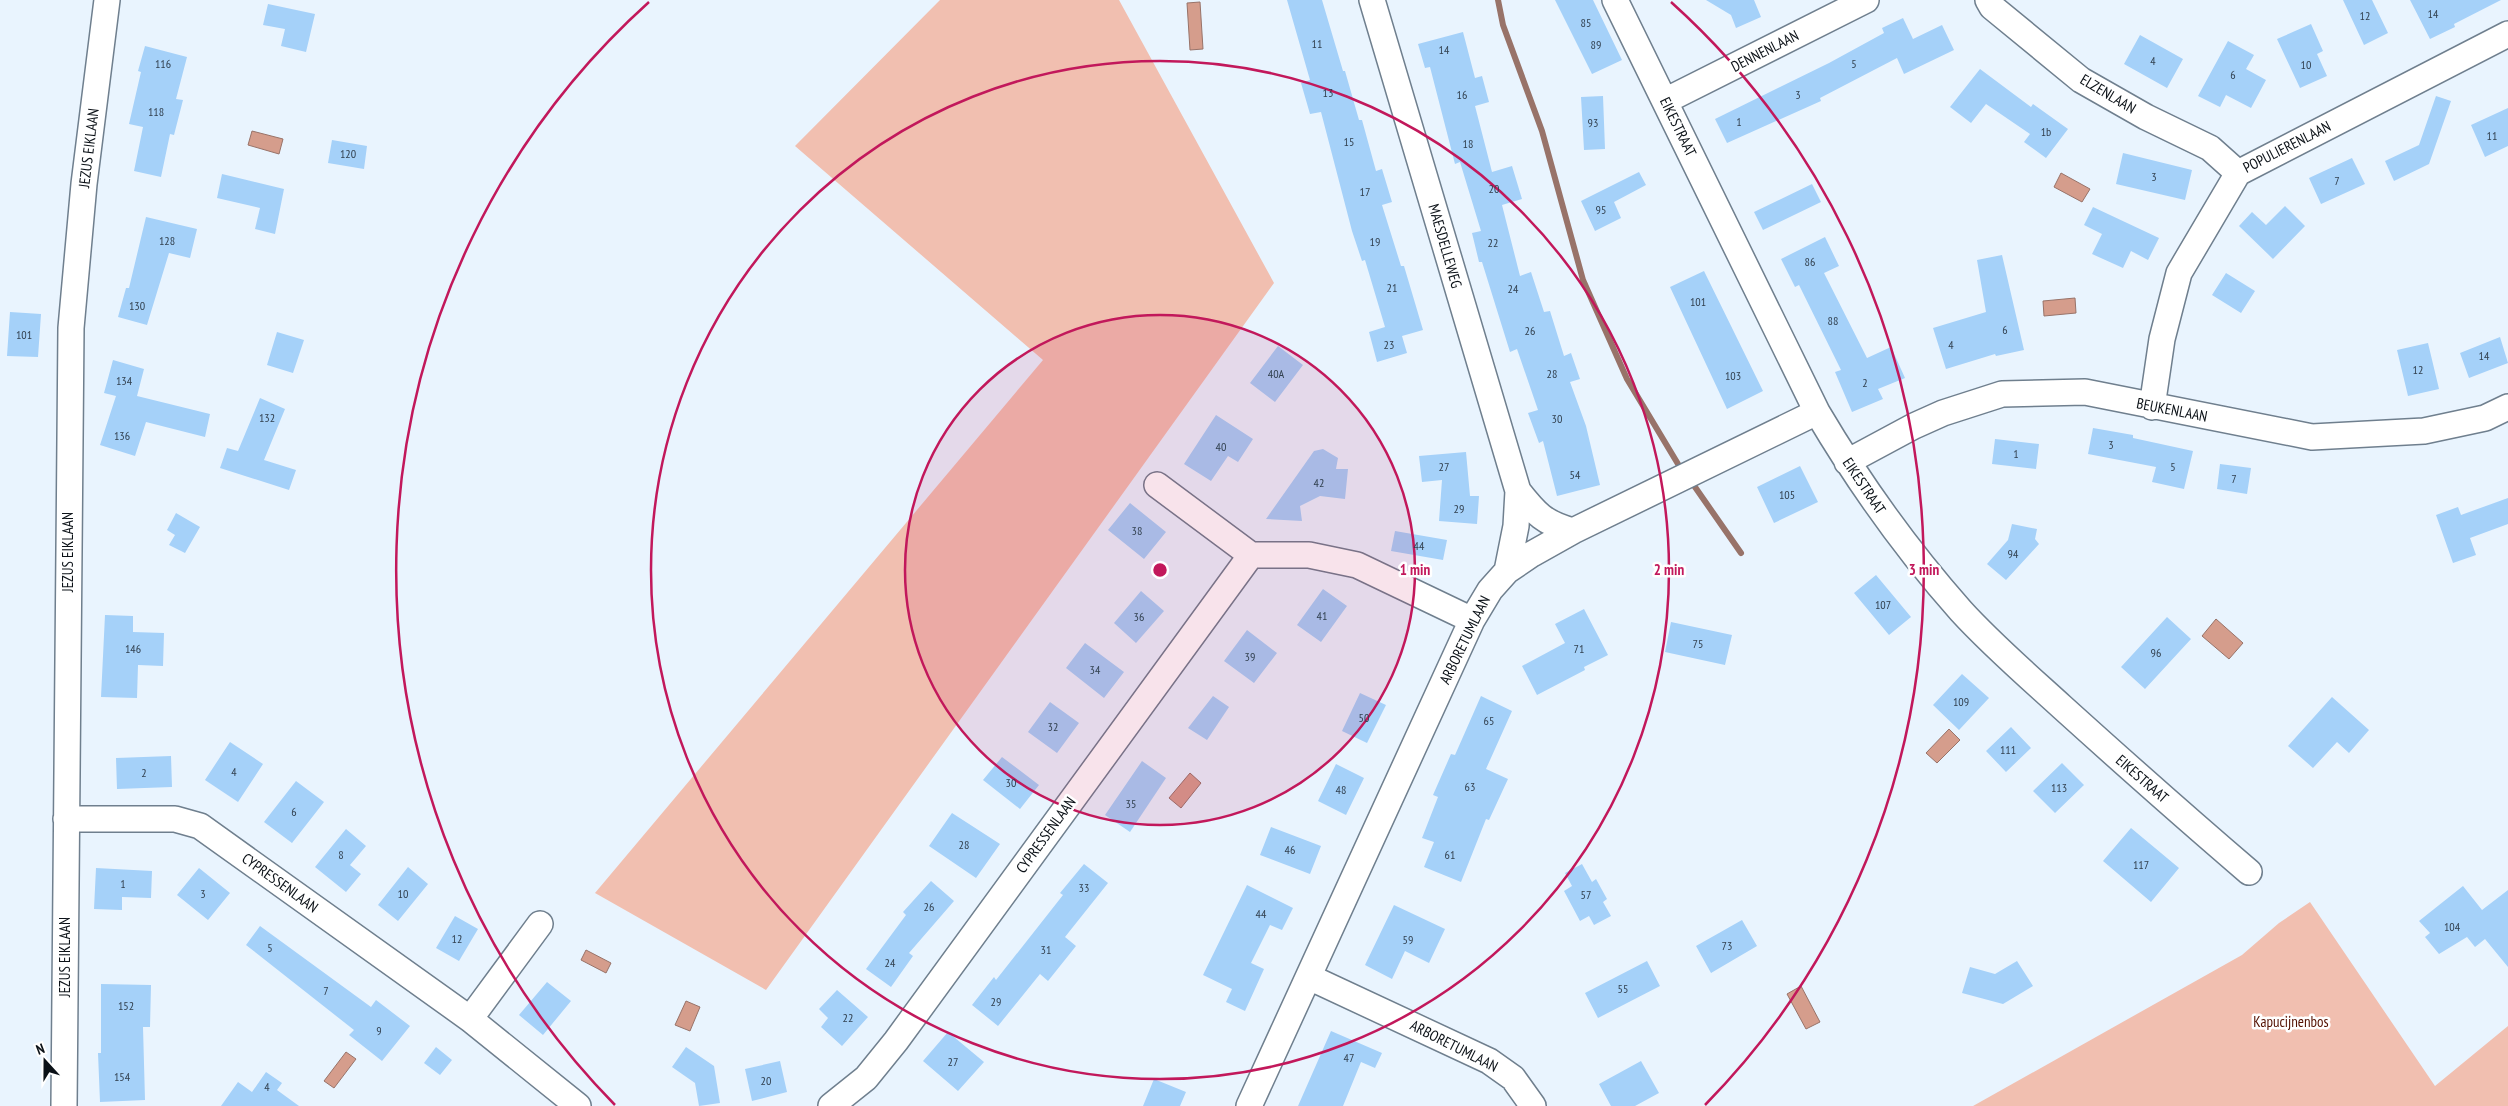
<svg xmlns="http://www.w3.org/2000/svg" width="2508" height="1106" font-family="'PT Sans Narrow',sans-serif">
<style>
.green{fill:#f1bfb0}
.water{fill:#d59d8c;stroke:#987369}
.lines{fill:none;stroke-linecap:round;stroke-linejoin:round}
.stream{stroke:#987369;stroke-width:6}
.building{fill:#a5d1f9}
.minor-casing{stroke:#6f7f8e;stroke-width:28}
.minor{stroke:#fff;stroke-width:25}
.ring{fill:none;stroke:#c2185b;stroke-width:2.5}
.labels{text-anchor:middle;stroke-width:5;stroke-linejoin:round;paint-order:stroke}
.number-label{font-size:12px;fill:#324150}
.street-label{font-size:15px;fill:#0b1117;stroke:#fff}
.park-label{font-size:15px;fill:#531000;stroke:#fff}
.centre{fill:#c2185b;stroke:#fff;stroke-width:2.5}
.ring-label{font-size:15px;text-anchor:middle;font-weight:bold;fill:#c2185b;stroke:#fff;stroke-width:5;stroke-linejoin:round;paint-order:stroke}
</style>
<rect width="100%" height="100%" fill="#e9f4fe"/>
<path class="green" d="M 940,0 L 1119,0 L 1274,283 L 766,990 L 595,893 L 1043,360 L 795,146 Z
M 2310,902 L 2435,1086 L 2508,1026 L 2508,1106 L 1973,1106 L 2242,955 L 2279,923 Z"/>
<path class="water" d="M 1200,2 L 1203,49 L 1190,50 L 1187,3 Z
M 252,131 L 283,139 L 279,154 L 248,145 Z
M 2061,173 L 2090,189 L 2082,202 L 2054,187 Z
M 2075,298 L 2076,313 L 2044,316 L 2043,301 Z
M 2216,619 L 2243,643 L 2229,659 L 2202,636 Z
M 1949,729 L 1960,740 L 1937,763 L 1926,753 Z
M 1190,773 L 1201,783 L 1181,808 L 1169,798 Z
M 586,950 L 611,963 L 606,973 L 581,960 Z
M 1801,986 L 1820,1022 L 1806,1029 L 1787,994 Z
M 686,1001 L 700,1007 L 690,1031 L 675,1025 Z
M 346,1052 L 356,1059 L 334,1088 L 324,1081 Z"/>
<g class="lines">
<path class="stream" d="M 1498,0 L 1503,25 L 1542,131 L 1583,280 L 1627,379 L 1678,464
M 1695,487 L 1741,553"/>
</g>
<path class="building" d="M 1287,0 L 1322,0 L 1343,71 L 1345,71 L 1359,120 L 1362,120 L 1376,171 L 1382,169 L 1392,202 L 1382,205 L 1401,266 L 1404,266 L 1423,330 L 1402,336 L 1407,353 L 1377,362 L 1369,332 L 1385,327 L 1365,260 L 1362,261 L 1352,231 L 1321,112 L 1310,114 L 1301,83 L 1310,80 Z
M 1555,0 L 1593,0 L 1622,60 L 1592,74 Z
M 1706,0 L 1754,0 L 1761,17 L 1736,28 L 1731,15 Z
M 2343,0 L 2372,0 L 2388,33 L 2364,45 Z
M 2410,0 L 2501,0 L 2454,24 L 2455,27 L 2430,39 Z
M 268,4 L 315,14 L 306,52 L 281,46 L 285,29 L 263,25 Z
M 1903,18 L 1913,39 L 1942,25 L 1954,50 L 1904,74 L 1897,58 L 1820,98 L 1821,101 L 1727,143 L 1715,119 L 1829,63 L 1884,33 L 1882,28 Z
M 2311,24 L 2323,51 L 2317,54 L 2327,76 L 2300,88 L 2277,39 Z
M 1463,32 L 1475,78 L 1482,76 L 1489,102 L 1475,106 L 1492,172 L 1512,166 L 1522,199 L 1502,205 L 1520,276 L 1531,272 L 1544,312 L 1550,311 L 1564,356 L 1571,353 L 1580,379 L 1570,382 L 1586,426 L 1600,485 L 1557,496 L 1543,441 L 1539,443 L 1528,413 L 1538,410 L 1517,349 L 1510,352 L 1482,262 L 1479,262 L 1472,233 L 1481,231 L 1460,162 L 1455,164 L 1430,67 L 1425,68 L 1418,44 Z
M 2140,35 L 2183,59 L 2167,88 L 2124,64 Z
M 2228,41 L 2254,55 L 2246,69 L 2266,80 L 2251,108 L 2226,95 L 2220,107 L 2198,96 Z
M 145,46 L 187,57 L 176,99 L 183,100 L 174,135 L 170,134 L 161,177 L 134,171 L 143,127 L 129,124 L 141,72 L 138,71 Z
M 1980,69 L 2031,107 L 2033,104 L 2068,129 L 2046,158 L 2024,142 L 2030,134 L 1986,104 L 1971,123 L 1950,107 Z
M 1603,96 L 1605,149 L 1584,150 L 1581,97 Z
M 2436,96 L 2451,101 L 2429,164 L 2394,181 L 2385,161 L 2419,145 Z
M 2508,108 L 2508,146 L 2485,157 L 2471,125 Z
M 332,140 L 367,146 L 364,169 L 328,163 Z
M 2123,153 L 2192,170 L 2185,200 L 2116,184 Z
M 2352,158 L 2365,184 L 2321,204 L 2309,178 Z
M 1639,172 L 1646,185 L 1614,202 L 1621,218 L 1595,231 L 1581,201 Z
M 222,174 L 284,189 L 275,234 L 255,229 L 260,208 L 217,198 Z
M 1812,184 L 1821,202 L 1763,230 L 1754,212 Z
M 2285,206 L 2305,226 L 2273,259 L 2239,226 L 2252,212 L 2266,225 Z
M 2093,207 L 2159,238 L 2148,260 L 2131,251 L 2123,268 L 2092,254 L 2102,234 L 2084,225 Z
M 146,217 L 197,229 L 190,258 L 169,253 L 147,325 L 118,317 L 126,288 L 129,288 Z
M 1825,237 L 1839,266 L 1824,273 L 1867,358 L 1891,347 L 1905,378 L 1878,389 L 1883,399 L 1852,412 L 1835,372 L 1841,370 L 1799,285 L 1795,287 L 1781,259 Z
M 2002,255 L 2024,350 L 1996,356 L 1995,354 L 1946,369 L 1933,328 L 1986,312 L 1977,260 Z
M 1704,271 L 1763,391 L 1727,409 L 1670,287 Z
M 2226,273 L 2255,291 L 2241,313 L 2212,295 Z
M 10,312 L 41,314 L 38,357 L 7,356 Z
M 277,332 L 304,340 L 293,373 L 267,365 Z
M 2500,337 L 2508,363 L 2469,378 L 2460,353 Z
M 2428,343 L 2439,389 L 2408,396 L 2397,350 Z
M 1278,346 L 1303,365 L 1275,402 L 1250,383 Z
M 113,360 L 144,369 L 137,396 L 210,414 L 205,437 L 146,422 L 135,456 L 100,445 L 116,396 L 104,393 Z
M 260,398 L 285,409 L 264,460 L 296,470 L 289,490 L 220,468 L 227,448 L 238,451 Z
M 1216,415 L 1253,439 L 1238,462 L 1228,456 L 1211,481 L 1184,464 Z
M 2093,428 L 2133,435 L 2133,438 L 2193,451 L 2184,489 L 2152,482 L 2156,467 L 2088,454 Z
M 1995,439 L 2039,444 L 2036,469 L 1992,464 Z
M 1323,449 L 1338,458 L 1336,469 L 1348,469 L 1345,499 L 1320,496 L 1300,506 L 1302,521 L 1266,519 L 1314,451 Z
M 1466,452 L 1470,496 L 1479,496 L 1477,524 L 1439,521 L 1442,480 L 1422,482 L 1419,456 Z
M 2220,464 L 2251,468 L 2247,494 L 2217,489 Z
M 1800,466 L 1818,502 L 1774,523 L 1757,487 Z
M 2508,498 L 2508,524 L 2470,538 L 2476,555 L 2453,563 L 2436,515 L 2458,507 L 2461,515 Z
M 1130,503 L 1166,532 L 1144,559 L 1108,530 Z
M 176,513 L 200,527 L 185,553 L 169,545 L 175,535 L 167,530 Z
M 2012,524 L 2037,529 L 2035,539 L 2039,544 L 2006,580 L 1987,564 L 2008,540 Z
M 1395,531 L 1447,540 L 1443,560 L 1391,551 Z
M 1876,575 L 1911,617 L 1889,635 L 1854,593 Z
M 1323,589 L 1347,606 L 1321,642 L 1297,625 Z
M 1141,591 L 1164,611 L 1136,643 L 1114,623 Z
M 1584,609 L 1608,655 L 1584,667 L 1585,670 L 1537,695 L 1522,666 L 1565,643 L 1555,624 Z
M 105,615 L 133,616 L 133,632 L 164,633 L 163,666 L 138,665 L 137,698 L 101,697 Z
M 2167,617 L 2191,639 L 2145,689 L 2121,667 Z
M 1671,622 L 1732,635 L 1725,665 L 1665,652 Z
M 1247,630 L 1277,653 L 1254,683 L 1224,661 Z
M 1085,643 L 1124,672 L 1104,698 L 1066,668 Z
M 1962,674 L 1989,698 L 1959,730 L 1933,705 Z
M 1360,693 L 1386,705 L 1367,743 L 1342,731 Z
M 1213,696 L 1229,707 L 1207,740 L 1188,728 Z
M 1481,696 L 1512,711 L 1486,769 L 1508,779 L 1489,820 L 1486,819 L 1461,882 L 1424,867 L 1434,842 L 1422,838 L 1438,797 L 1433,795 L 1451,754 L 1455,755 Z
M 2332,697 L 2369,730 L 2349,753 L 2337,742 L 2313,768 L 2288,746 Z
M 1050,702 L 1079,723 L 1057,753 L 1028,732 Z
M 2011,727 L 2031,748 L 2006,772 L 1986,751 Z
M 230,742 L 263,764 L 238,802 L 205,780 Z
M 171,756 L 172,787 L 117,789 L 116,758 Z
M 1002,757 L 1039,785 L 1020,809 L 983,780 Z
M 1142,761 L 1166,778 L 1130,832 L 1105,815 Z
M 2062,763 L 2084,785 L 2055,813 L 2033,791 Z
M 1336,764 L 1364,778 L 1346,815 L 1318,801 Z
M 296,781 L 324,802 L 292,843 L 264,822 Z
M 952,813 L 1000,844 L 976,878 L 929,846 Z
M 1271,827 L 1321,846 L 1310,874 L 1260,855 Z
M 2131,828 L 2179,868 L 2151,902 L 2103,861 Z
M 346,829 L 366,846 L 350,865 L 361,874 L 346,892 L 315,867 Z
M 1084,864 L 1108,883 L 1065,937 L 1076,946 L 1048,981 L 1040,974 L 998,1026 L 972,1005 L 994,977 L 996,980 L 1063,895 L 1060,893 Z
M 1582,864 L 1592,882 L 1596,879 L 1607,899 L 1603,902 L 1611,916 L 1594,925 L 1589,916 L 1580,921 L 1564,891 L 1572,886 L 1565,873 Z
M 408,867 L 428,884 L 398,921 L 378,905 Z
M 96,868 L 152,871 L 151,898 L 122,897 L 122,910 L 94,909 Z
M 199,868 L 230,893 L 208,920 L 177,895 Z
M 931,881 L 954,901 L 909,953 L 913,956 L 891,987 L 866,969 L 906,915 L 903,912 Z
M 1247,885 L 1293,908 L 1282,930 L 1270,925 L 1251,963 L 1264,969 L 1245,1011 L 1226,1002 L 1232,989 L 1203,975 Z
M 2463,886 L 2482,910 L 2508,890 L 2508,967 L 2485,939 L 2475,947 L 2467,937 L 2439,954 L 2425,937 L 2430,933 L 2419,921 Z
M 1394,905 L 1445,929 L 1429,963 L 1405,951 L 1392,979 L 1365,965 Z
M 455,916 L 478,929 L 459,961 L 436,948 Z
M 1742,920 L 1757,946 L 1711,973 L 1696,946 Z
M 260,926 L 371,1007 L 376,1000 L 410,1026 L 382,1061 L 349,1035 L 354,1030 L 246,945 Z
M 1647,961 L 1660,986 L 1598,1018 L 1585,993 Z
M 2017,961 L 2033,986 L 2003,1004 L 1962,993 L 1970,967 L 1995,974 Z
M 547,982 L 571,1001 L 543,1035 L 519,1015 Z
M 101,984 L 151,985 L 150,1027 L 143,1027 L 145,1100 L 100,1102 L 98,1053 L 101,1053 Z
M 837,990 L 868,1017 L 842,1046 L 821,1027 L 828,1018 L 819,1009 Z
M 1331,1031 L 1382,1053 L 1375,1068 L 1361,1062 L 1343,1106 L 1298,1106 Z
M 948,1032 L 984,1062 L 958,1091 L 923,1061 Z
M 436,1047 L 452,1060 L 440,1075 L 424,1063 Z
M 686,1047 L 714,1066 L 720,1103 L 699,1106 L 695,1083 L 672,1067 Z
M 780,1061 L 787,1092 L 752,1101 L 745,1069 Z
M 1641,1061 L 1659,1093 L 1635,1106 L 1611,1106 L 1599,1084 Z
M 266,1072 L 282,1083 L 277,1090 L 299,1106 L 221,1106 L 238,1082 L 252,1092 Z
M 1154,1079 L 1186,1092 L 1180,1106 L 1143,1106 Z"/>
<g class="lines">
<g class="minor-casing">
<path id="minor" d="M 1372,0 L 1518,491 L 1516,526 L 1507,571
M 1615,0 L 1817,412 C 1859,483 1906,549 1961,611 C 1992,645 2028,676 2062,707 C 2124,763 2186,818 2249,872
M 1988,0 L 1992,7 L 2081,80 L 2146,117 L 2210,148 L 2238,173
M 1665,101 L 1866,0
M 2152,407 L 2162,339 L 2179,273 L 2238,173 L 2508,34
M 1847,462 L 1914,426 L 1943,413 L 2002,394 L 2085,392 L 2312,437 L 2424,431 L 2485,418 L 2508,407
M 1157,485 L 1251,555
M 1518,491 C 1536,514 1544,523 1573,531
M 66,819 L 175,819 L 200,826 L 470,1019 L 578,1106
M 1309,977 L 1489,1061 L 1513,1078 L 1533,1106
M 470,1019 L 540,924
M 64,1106 L 71,328 L 84,184 L 107,0
M 831,1106 L 866,1078 L 896,1041 L 1251,555 L 1309,555 L 1357,565 L 1472,620
M 1249,1106 L 1472,620 L 1490,590 L 1507,571 L 1532,554 L 1573,531 L 1817,412"/>
</g>
<use href="#minor" class="minor"/>
</g>
<circle cx="1160" cy="570" r="255" fill="#c2185b" fill-opacity=".12"/>
<g class="ring">
<circle cx="1160" cy="570" r="255"/>
<circle cx="1160" cy="570" r="509"/>
<path d="M615 1105A764 764 0 0 1 649 2M1671 2A764 764 0 0 1 1705 1105"/>
</g>
<g class="labels">
<g class="number-label">
<text x="2433" y="18">14</text>
<text x="2365" y="20">12</text>
<text x="1586" y="27">85</text>
<text x="1317" y="48">11</text>
<text x="1596" y="49">89</text>
<text x="1444" y="54">14</text>
<text x="2153" y="65">4</text>
<text x="163" y="68">116</text>
<text x="1854" y="68">5</text>
<text x="2306" y="69">10</text>
<text x="2233" y="79">6</text>
<text x="1328" y="97">13</text>
<text x="1462" y="99">16</text>
<text x="1798" y="99">3</text>
<text x="156" y="116">118</text>
<text x="1739" y="126">1</text>
<text x="1593" y="127">93</text>
<text x="2046" y="136">1b</text>
<text x="2492" y="140">11</text>
<text x="1349" y="146">15</text>
<text x="1468" y="148">18</text>
<text x="348" y="158">120</text>
<text x="2154" y="181">3</text>
<text x="2337" y="185">7</text>
<text x="1494" y="193">20</text>
<text x="1365" y="196">17</text>
<text x="1601" y="214">95</text>
<text x="167" y="245">128</text>
<text x="1375" y="246">19</text>
<text x="1493" y="247">22</text>
<text x="1810" y="266">86</text>
<text x="1392" y="292">21</text>
<text x="1513" y="293">24</text>
<text x="1698" y="306">101</text>
<text x="137" y="310">130</text>
<text x="1833" y="325">88</text>
<text x="2005" y="334">6</text>
<text x="1530" y="335">26</text>
<text x="24" y="339">101</text>
<text x="1389" y="349">23</text>
<text x="1951" y="349">4</text>
<text x="2484" y="360">14</text>
<text x="2418" y="374">12</text>
<text x="1276" y="378">40A</text>
<text x="1552" y="378">28</text>
<text x="1733" y="380">103</text>
<text x="124" y="385">134</text>
<text x="1865" y="387">2</text>
<text x="267" y="422">132</text>
<text x="1557" y="423">30</text>
<text x="122" y="440">136</text>
<text x="2111" y="449">3</text>
<text x="1221" y="451">40</text>
<text x="2016" y="458">1</text>
<text x="1444" y="471">27</text>
<text x="2173" y="471">5</text>
<text x="1575" y="479">54</text>
<text x="2234" y="483">7</text>
<text x="1319" y="487">42</text>
<text x="1787" y="499">105</text>
<text x="1459" y="513">29</text>
<text x="1137" y="535">38</text>
<text x="1419" y="550">44</text>
<text x="2013" y="558">94</text>
<text x="1883" y="609">107</text>
<text x="1322" y="620">41</text>
<text x="1139" y="621">36</text>
<text x="1698" y="648">75</text>
<text x="133" y="653">146</text>
<text x="1579" y="653">71</text>
<text x="2156" y="657">96</text>
<text x="1250" y="661">39</text>
<text x="1095" y="674">34</text>
<text x="1961" y="706">109</text>
<text x="1364" y="722">50</text>
<text x="1489" y="725">65</text>
<text x="1053" y="731">32</text>
<text x="2008" y="754">111</text>
<text x="234" y="776">4</text>
<text x="144" y="777">2</text>
<text x="1011" y="787">30</text>
<text x="1470" y="791">63</text>
<text x="2059" y="792">113</text>
<text x="1341" y="794">48</text>
<text x="1131" y="808">35</text>
<text x="294" y="816">6</text>
<text x="964" y="849">28</text>
<text x="1290" y="854">46</text>
<text x="341" y="859">8</text>
<text x="1450" y="859">61</text>
<text x="2141" y="869">117</text>
<text x="123" y="888">1</text>
<text x="1084" y="892">33</text>
<text x="203" y="898">3</text>
<text x="403" y="898">10</text>
<text x="1586" y="899">57</text>
<text x="929" y="911">26</text>
<text x="1261" y="918">44</text>
<text x="2452" y="931">104</text>
<text x="457" y="943">12</text>
<text x="1408" y="944">59</text>
<text x="1727" y="950">73</text>
<text x="270" y="952">5</text>
<text x="1046" y="954">31</text>
<text x="890" y="967">24</text>
<text x="1623" y="993">55</text>
<text x="326" y="995">7</text>
<text x="996" y="1006">29</text>
<text x="126" y="1010">152</text>
<text x="848" y="1022">22</text>
<text x="379" y="1035">9</text>
<text x="1349" y="1062">47</text>
<text x="953" y="1066">27</text>
<text x="122" y="1081">154</text>
<text x="766" y="1085">20</text>
<text x="267" y="1091">4</text>
</g>
<g class="street-label">
<text transform="translate(1765 51) rotate(-27)" y="5">DENNENLAAN</text>
<text transform="translate(2108 94) rotate(31)" y="5">ELZENLAAN</text>
<text transform="translate(1678 127) rotate(64)" y="5">EIKESTRAAT</text>
<text transform="translate(2287 147) rotate(-27)" y="5">POPULIERENLAAN</text>
<text transform="translate(89 148) rotate(-83)" y="5">JEZUS EIKLAAN</text>
<text transform="translate(1445 246) rotate(74)" y="5">MAESDELLEWEG</text>
<text transform="translate(2172 410) rotate(11)" y="5">BEUKENLAAN</text>
<text transform="translate(1864 486) rotate(56)" y="5">EIKESTRAAT</text>
<text transform="translate(68 552) rotate(-90)" y="5">JEZUS EIKLAAN</text>
<text transform="translate(1465 640) rotate(-64)" y="5">ARBORETUMLAAN</text>
<text transform="translate(2142 779) rotate(41)" y="5">EIKESTRAAT</text>
<text transform="translate(1046 835) rotate(-54)" y="5">CYPRESSENLAAN</text>
<text transform="translate(280 883) rotate(36)" y="5">CYPRESSENLAAN</text>
<text transform="translate(65 957) rotate(-90)" y="5">JEZUS EIKLAAN</text>
<text transform="translate(1454 1046) rotate(27)" y="5">ARBORETUMLAAN</text>
</g>
<g class="park-label">
<text x="2291" y="1027">Kapucijnenbos</text>
</g>
</g>
<circle cx="1160" cy="570" r="8" class="centre"/>
<g class="ring-label">
<text x="1415" y="575">1 min</text>
<text x="1669" y="575">2 min</text>
<text x="1924" y="575">3 min</text>
</g>
<g transform="translate(45 1061) rotate(339)" stroke="#ffffff" stroke-width="4" paint-order="stroke">
<path d="M0-4L9 19L0 12L-9 19Z" fill="#0b1117"/>
<text y="-8" font-size="14" font-weight="bold" text-anchor="middle" fill="#0b1117">N</text>
</g>
</svg>
